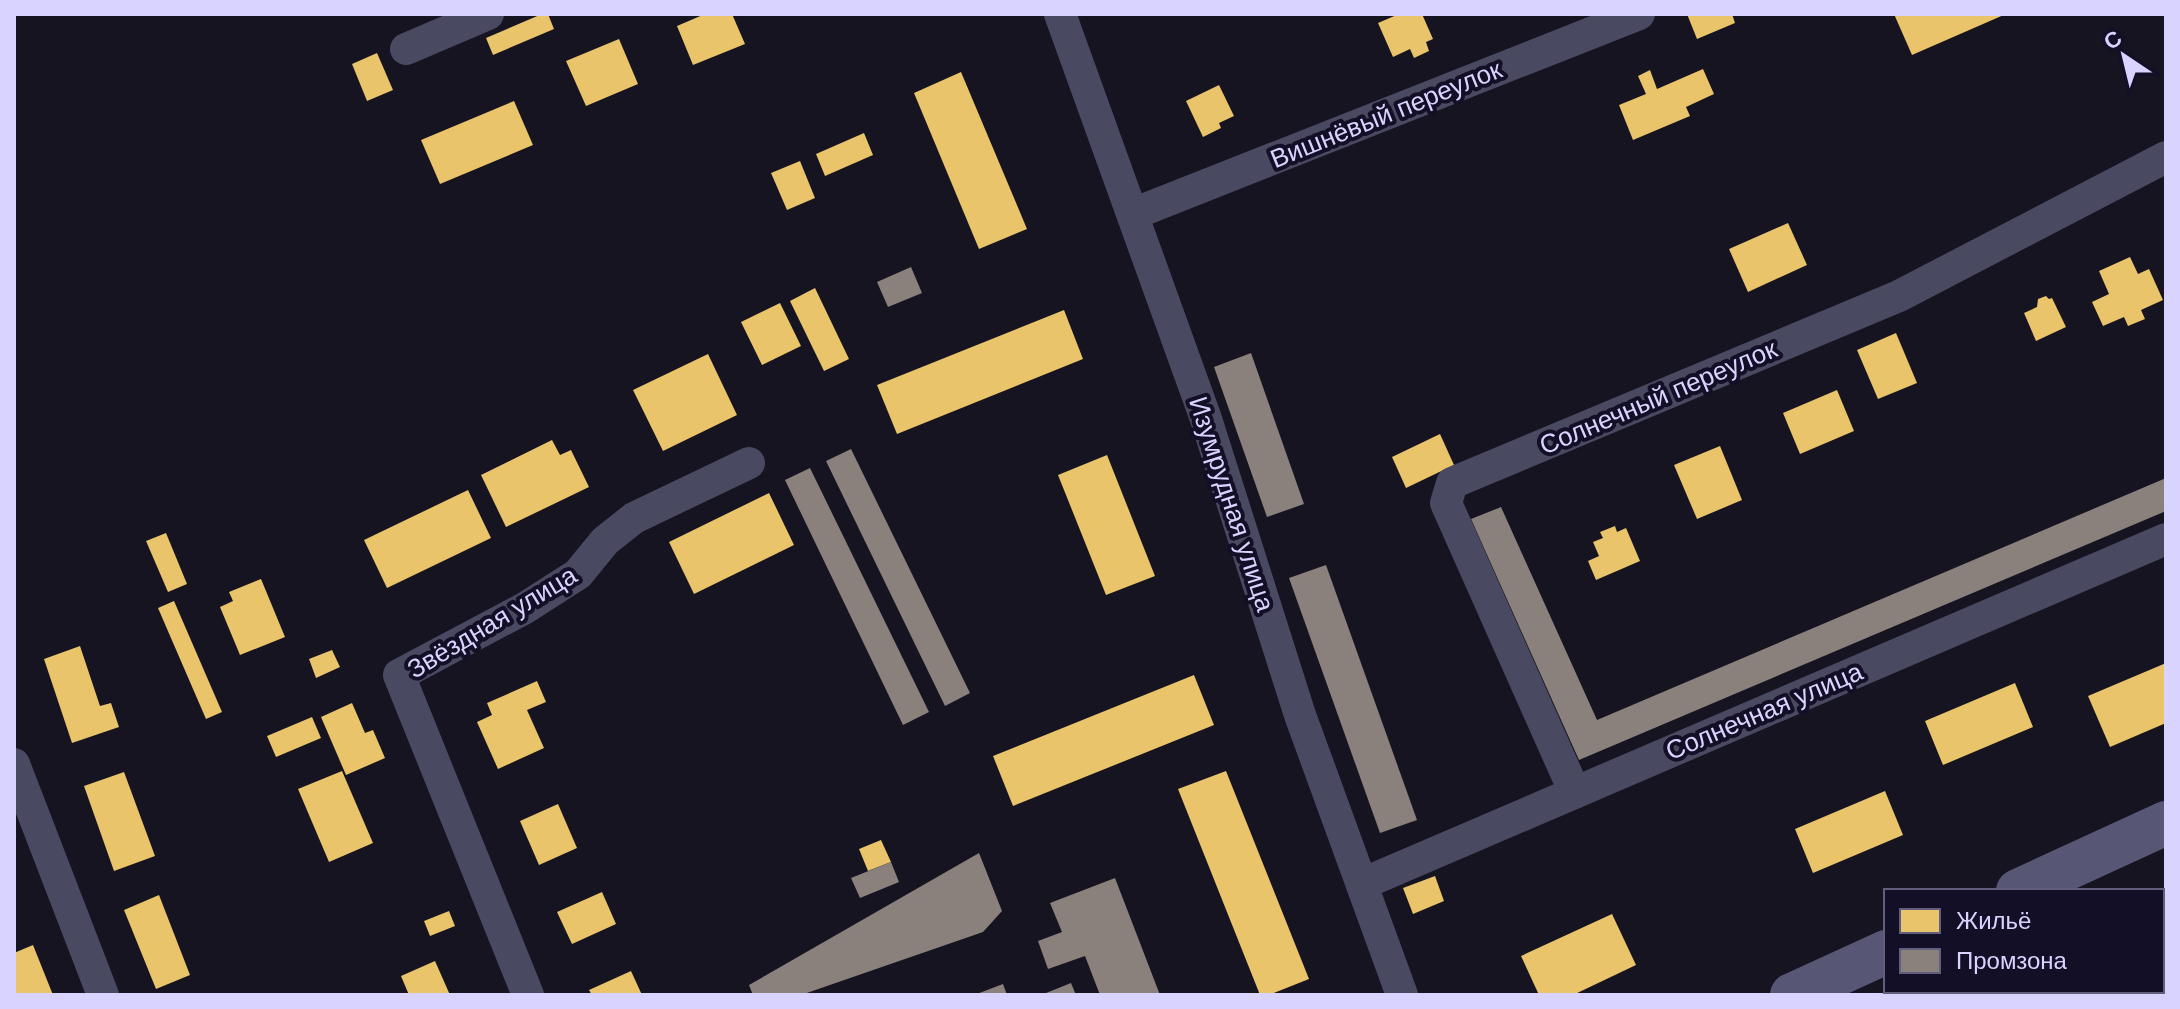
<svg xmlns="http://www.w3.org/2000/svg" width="2180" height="1009" font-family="Arial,sans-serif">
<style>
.homes{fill:#e9c46a}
.industry{fill:#8a817c}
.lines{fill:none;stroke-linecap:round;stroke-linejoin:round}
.street{stroke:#4a4962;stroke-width:32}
.secondary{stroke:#575674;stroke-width:44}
.labels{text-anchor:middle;stroke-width:8;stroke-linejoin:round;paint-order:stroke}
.street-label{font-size:26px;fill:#d9d4ff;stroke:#130f26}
</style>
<rect width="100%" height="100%" fill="#161421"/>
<path class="homes" d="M 542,14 L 548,14 L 554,29 L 493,55 L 486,38 Z
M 705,14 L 732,14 L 745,44 L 693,65 L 677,26 Z
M 1399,14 L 1422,14 L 1433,39 L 1426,42 L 1429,51 L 1414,58 L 1410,49 L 1393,57 L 1378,23 Z
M 1687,14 L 1732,14 L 1735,23 L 1697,39 Z
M 1894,14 L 2006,14 L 1912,55 Z
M 619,39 L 638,84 L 586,106 L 566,61 Z
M 377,53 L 393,90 L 367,101 L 352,64 Z
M 1703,69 L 1714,94 L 1686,107 L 1690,116 L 1633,140 L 1619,105 L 1646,94 L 1638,76 L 1650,70 L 1657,89 Z
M 961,72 L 1027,229 L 979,249 L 914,93 Z
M 1219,85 L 1234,116 L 1219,123 L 1221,128 L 1203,137 L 1186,101 Z
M 514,101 L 533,145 L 440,184 L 421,140 Z
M 864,133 L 873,155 L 825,176 L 816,154 Z
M 800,161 L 815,198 L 787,210 L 771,173 Z
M 1788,223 L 1807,265 L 1748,292 L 1729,249 Z
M 2130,257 L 2138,274 L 2149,269 L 2163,300 L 2141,310 L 2145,319 L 2128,326 L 2124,317 L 2103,326 L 2092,302 L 2109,294 L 2099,271 Z
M 815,288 L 849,359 L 824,371 L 790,301 Z
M 2046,296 L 2049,299 L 2052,298 L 2066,327 L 2036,341 L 2024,313 L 2037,307 L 2038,299 Z
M 780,303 L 801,346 L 762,365 L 741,322 Z
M 1064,310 L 1083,359 L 897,434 L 877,385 Z
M 1896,333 L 1917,383 L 1878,399 L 1857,350 Z
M 708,354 L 737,415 L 663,451 L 633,390 Z
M 1837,390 L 1854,431 L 1800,454 L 1783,413 Z
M 1440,434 L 1454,465 L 1406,488 L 1392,457 Z
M 552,440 L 560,455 L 571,450 L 589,487 L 506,527 L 481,475 Z
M 1720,446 L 1742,500 L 1697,519 L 1674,465 Z
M 1107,455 L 1155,576 L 1106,595 L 1058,475 Z
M 468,490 L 491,538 L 387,588 L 364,540 Z
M 769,493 L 794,545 L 694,594 L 669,542 Z
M 1615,526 L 1617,532 L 1626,528 L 1640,561 L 1596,580 L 1588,561 L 1599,556 L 1593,542 L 1603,538 L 1600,532 Z
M 166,533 L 187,584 L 168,592 L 146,541 Z
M 261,579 L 285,637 L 240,655 L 220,607 L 233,601 L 229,592 Z
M 174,601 L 222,712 L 206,719 L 158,608 Z
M 80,646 L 100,706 L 111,703 L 119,727 L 72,743 L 44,659 Z
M 332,650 L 340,667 L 316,678 L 309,659 Z
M 2166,663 L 2166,723 L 2110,747 L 2088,696 Z
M 1194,675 L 1214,725 L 1013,806 L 993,756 Z
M 537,681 L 546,702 L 527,710 L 544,748 L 498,769 L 477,722 L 492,715 L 487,703 Z
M 2015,683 L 2033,727 L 1943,765 L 1925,721 Z
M 352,703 L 365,733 L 373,730 L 385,758 L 346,775 L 321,717 Z
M 312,717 L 321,738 L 276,757 L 267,736 Z
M 342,771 L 373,843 L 329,862 L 298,789 Z
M 1226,771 L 1309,979 L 1269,995 L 1260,995 L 1178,789 Z
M 124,772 L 155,856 L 114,871 L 84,786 Z
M 1885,791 L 1903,835 L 1813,873 L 1795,829 Z
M 558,804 L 577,848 L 539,865 L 520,821 Z
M 881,840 L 891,862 L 868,871 L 859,849 Z
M 1435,876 L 1444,901 L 1413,914 L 1403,888 Z
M 602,892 L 616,924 L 572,944 L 557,912 Z
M 159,895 L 190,975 L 156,989 L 124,910 Z
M 449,911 L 455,926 L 430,936 L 424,921 Z
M 1612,914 L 1636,965 L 1573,995 L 1539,995 L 1521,956 Z
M 33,945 L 53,995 L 14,995 L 14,953 Z
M 435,961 L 450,995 L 409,995 L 401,976 Z
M 631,971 L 642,995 L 592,995 L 589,990 Z
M 1993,991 L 2040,991 L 2042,995 L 1984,995 Z"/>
<path class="industry" d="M 911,267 L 922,293 L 888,307 L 877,282 Z
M 1251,353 L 1304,504 L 1267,517 L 1214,367 Z
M 851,449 L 970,693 L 945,706 L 826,461 Z
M 810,468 L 929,712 L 903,725 L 785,480 Z
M 2166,478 L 2166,511 L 1579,760 L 1471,519 L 1501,507 L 1597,720 Z
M 1326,565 L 1417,820 L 1380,833 L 1289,578 Z
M 979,853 L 1002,911 L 983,932 L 801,995 L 753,995 L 749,985 Z
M 891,862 L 899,882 L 860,898 L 851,878 Z
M 1115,878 L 1160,995 L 1100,995 L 1085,956 L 1048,969 L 1038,941 L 1062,932 L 1050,903 Z
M 1071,983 L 1076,995 L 1047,995 L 1046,993 Z
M 1003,984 L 1007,995 L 974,995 Z"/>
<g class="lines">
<path class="street" d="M 1060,14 L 1206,419 L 1300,715 L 1402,995
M 406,49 L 488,14
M 1133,214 L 1639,14
M 14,764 L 103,995
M 1575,793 L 1446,503 L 1452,483 L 1899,296 L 2166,157
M 1362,884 L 2166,539
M 528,995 L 399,675 L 525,608 L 578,574 L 605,541 L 634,518 L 749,463"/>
<path class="secondary" d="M 2018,891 L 2166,823
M 1792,995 L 1886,952"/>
</g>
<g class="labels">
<g class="street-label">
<text transform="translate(1386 114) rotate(-22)" y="9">Вишнёвый переулок</text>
<text transform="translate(1658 397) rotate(-23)" y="9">Солнечный переулок</text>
<text transform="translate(1232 504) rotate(72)" y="9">Изумрудная улица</text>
<text transform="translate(492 622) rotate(-31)" y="9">Звёздная улица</text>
<text transform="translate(1764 711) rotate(-23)" y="9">Солнечная улица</text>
</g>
</g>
<rect width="2180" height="1009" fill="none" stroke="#d9d4ff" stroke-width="32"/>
<rect x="1884" y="889" width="280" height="104" fill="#130f26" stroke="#625e7d" stroke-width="2"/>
<rect x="1900" y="909" width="40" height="24" fill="#e9c46a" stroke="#625e7d" stroke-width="2"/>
<text x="1956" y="929" font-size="24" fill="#d9d4ff">Жильё</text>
<rect x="1900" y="949" width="40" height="24" fill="#8a817c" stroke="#625e7d" stroke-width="2"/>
<text x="1956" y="969" font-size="24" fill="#d9d4ff">Промзона</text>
<g transform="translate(2124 56) rotate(325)" stroke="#130f26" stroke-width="6" paint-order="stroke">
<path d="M0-6L14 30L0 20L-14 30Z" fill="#d9d4ff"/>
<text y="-12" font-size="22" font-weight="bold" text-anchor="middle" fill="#d9d4ff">С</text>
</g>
</svg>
